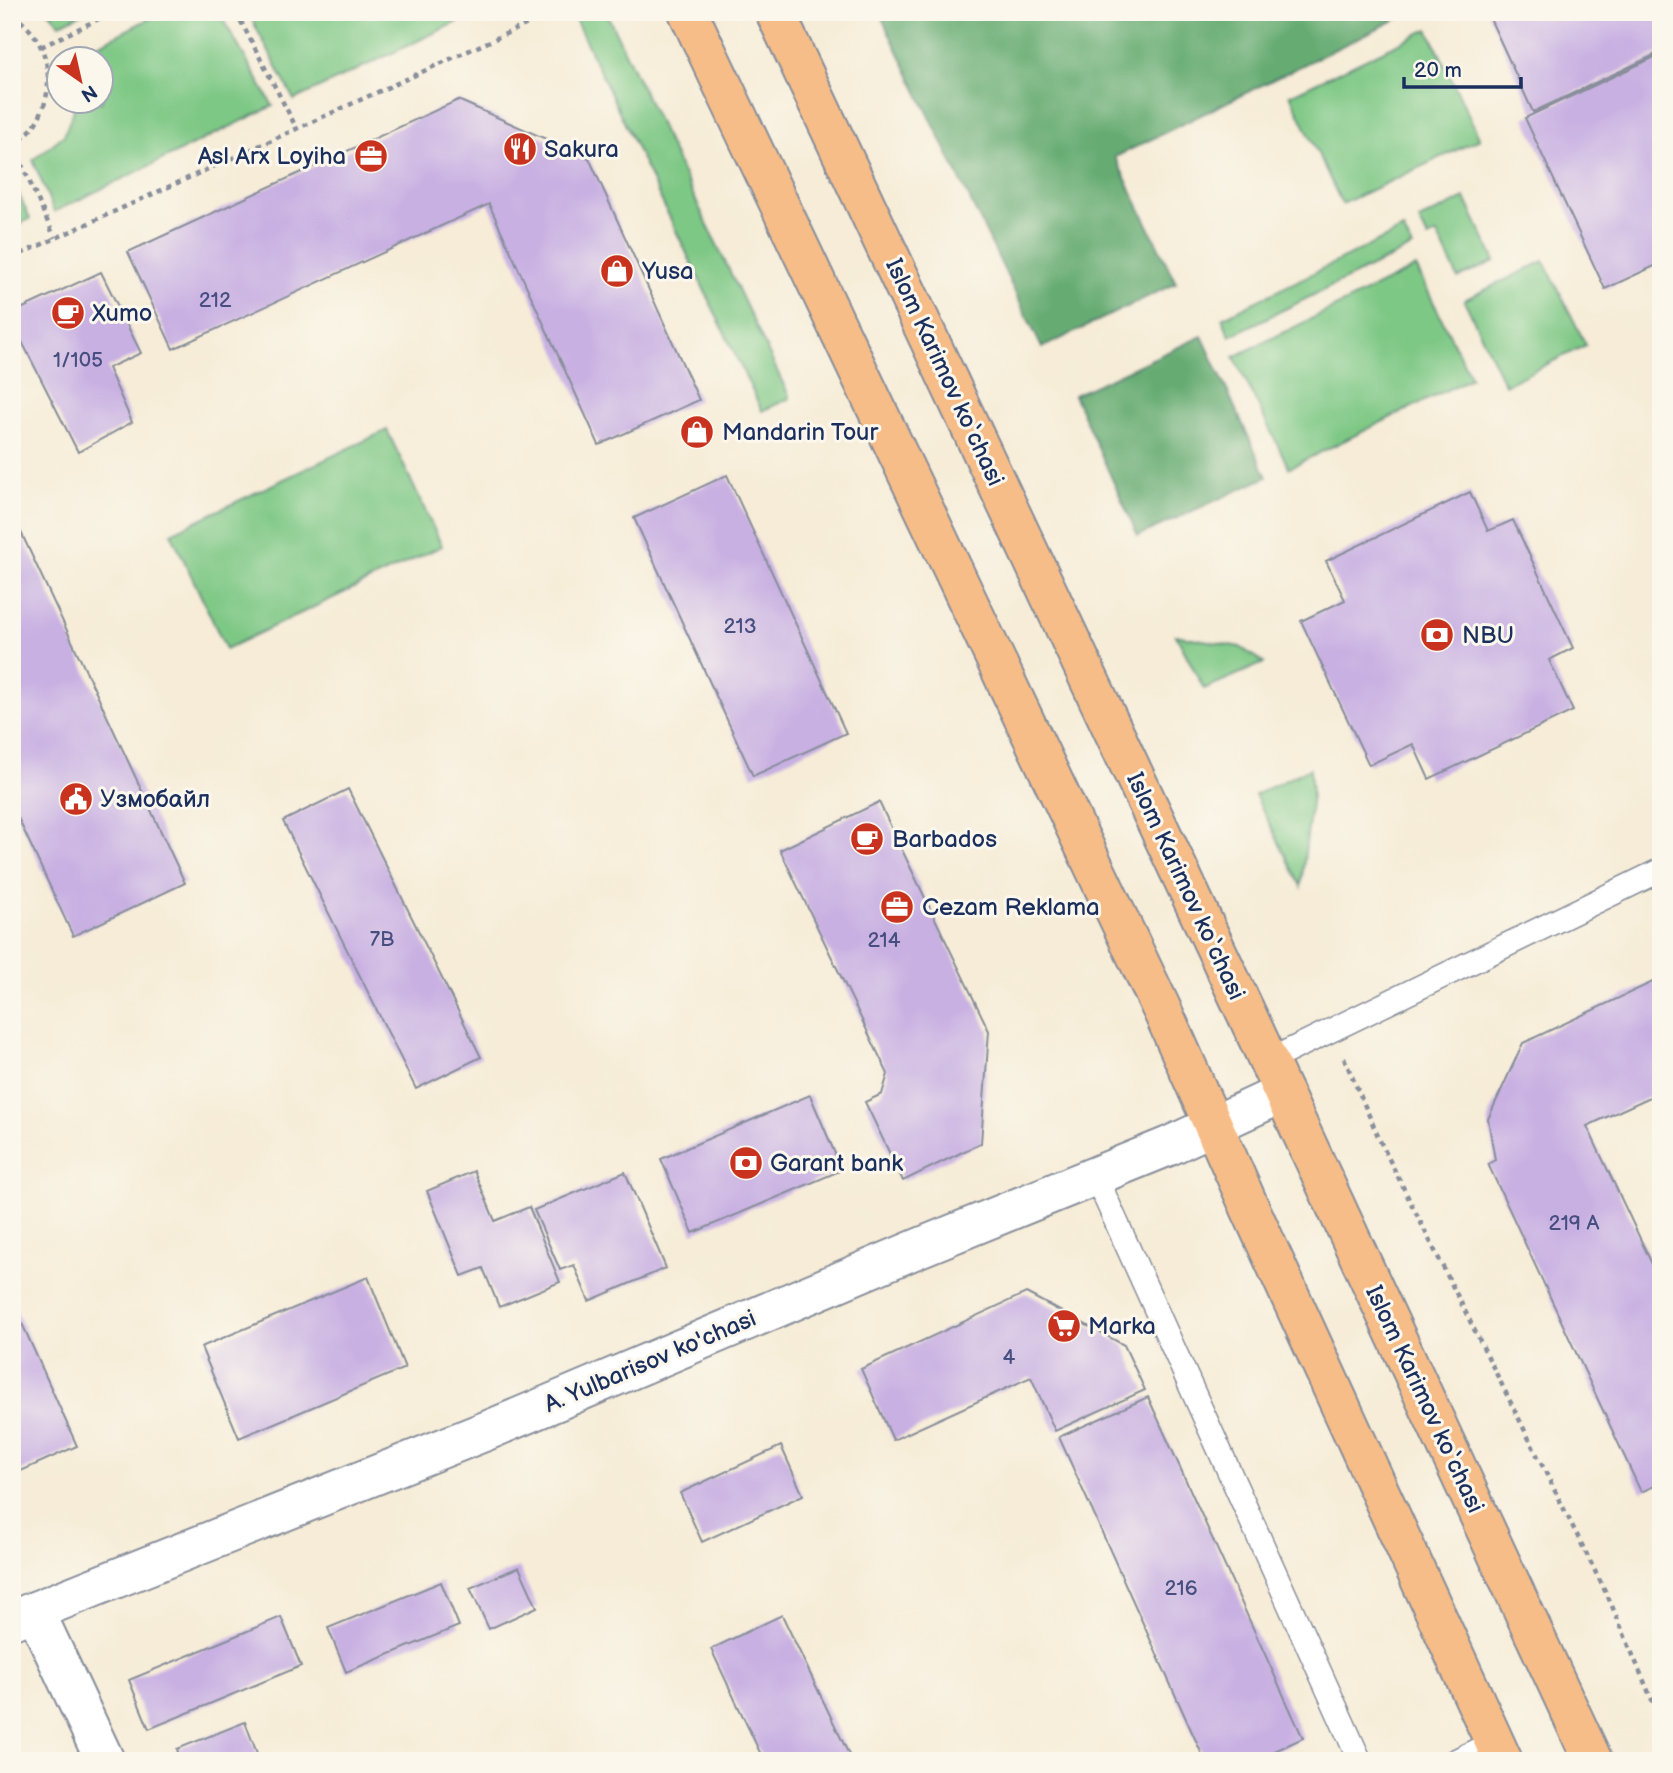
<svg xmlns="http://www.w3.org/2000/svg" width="1673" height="1773" font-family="'Balsamiq Sans',sans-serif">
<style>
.green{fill:#7ec885;stroke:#4c7c72;stroke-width:2}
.forest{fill:#66ac72;stroke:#406e68;stroke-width:2}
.building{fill:#c8b0e2}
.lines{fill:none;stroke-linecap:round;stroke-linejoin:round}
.service-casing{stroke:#888e9a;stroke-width:26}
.minor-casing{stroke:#888e9a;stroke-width:42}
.tertiary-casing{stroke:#888e9a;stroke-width:42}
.primary-casing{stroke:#888e9a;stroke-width:42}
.path{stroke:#888e9a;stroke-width:4.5;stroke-dasharray:5 5;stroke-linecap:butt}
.service{stroke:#fff;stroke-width:23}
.minor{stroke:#fff;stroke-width:38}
.tertiary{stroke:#fff;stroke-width:38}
.primary{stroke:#f7bd88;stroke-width:38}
.labels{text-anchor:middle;stroke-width:6;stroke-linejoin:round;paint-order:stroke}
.number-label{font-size:21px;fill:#464f7f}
.poi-label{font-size:24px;fill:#1b2f5e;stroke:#fbf7ec;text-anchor:start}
.street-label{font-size:24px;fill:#1b2f5e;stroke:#fbf7ec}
</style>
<rect width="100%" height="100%" fill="#fbf7ec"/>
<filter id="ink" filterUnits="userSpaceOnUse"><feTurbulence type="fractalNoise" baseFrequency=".0143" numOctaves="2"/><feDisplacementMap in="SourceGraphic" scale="14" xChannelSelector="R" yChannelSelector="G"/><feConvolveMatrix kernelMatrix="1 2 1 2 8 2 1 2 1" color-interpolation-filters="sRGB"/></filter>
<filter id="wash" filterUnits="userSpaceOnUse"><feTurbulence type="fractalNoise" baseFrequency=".00686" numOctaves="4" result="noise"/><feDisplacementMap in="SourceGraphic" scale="28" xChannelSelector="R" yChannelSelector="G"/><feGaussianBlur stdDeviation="1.57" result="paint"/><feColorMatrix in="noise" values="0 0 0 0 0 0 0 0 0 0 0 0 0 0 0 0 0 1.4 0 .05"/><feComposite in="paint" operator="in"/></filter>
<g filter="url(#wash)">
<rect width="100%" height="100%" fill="#f6ecd7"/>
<path class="green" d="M 49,12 L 85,12 L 60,24 Z
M 162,12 L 197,12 L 221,16 L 273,106 L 54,212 L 33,160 L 64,135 L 77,102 L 102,102 L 102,60 L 80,59 L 80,54 Z
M 248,12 L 478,12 L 294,100 Z
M 585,12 L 606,12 L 790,398 L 762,411 L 574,17 Z
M 1428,29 L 1480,139 L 1342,204 L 1290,95 Z
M 12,179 L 30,219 L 12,227 Z
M 1465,198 L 1495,261 L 1458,278 L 1437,234 L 1428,238 L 1419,220 Z
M 1403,229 L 1412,247 L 1230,336 L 1222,318 Z
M 1544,261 L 1586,345 L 1505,385 L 1464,300 Z
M 1416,267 L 1471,378 L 1289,468 L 1234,357 Z
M 387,430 L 442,546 L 226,649 L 171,533 Z
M 1176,635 L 1240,647 L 1264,663 L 1204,689 Z
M 1310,768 L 1312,795 L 1301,886 L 1255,795 Z"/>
<path class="forest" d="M 879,12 L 1411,12 L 1115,157 L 1176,283 L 1042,348 Z
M 1202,336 L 1267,477 L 1138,536 L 1074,395 Z"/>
<g id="blocks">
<path class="building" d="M 1487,12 L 1661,12 L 1661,52 L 1533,112 Z
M 1661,54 L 1661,263 L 1605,289 L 1525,118 Z
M 458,100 L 589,158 L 699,400 L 599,445 L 489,204 L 173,349 L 128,252 Z
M 101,272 L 141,353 L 108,368 L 132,422 L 78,452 L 12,322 L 12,313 Z
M 727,475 L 846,733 L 753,776 L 634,518 Z
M 1470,492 L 1488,531 L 1513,520 L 1573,648 L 1549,660 L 1573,711 L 1429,779 L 1413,744 L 1369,765 L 1301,621 L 1345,600 L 1326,561 Z
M 12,513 L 185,883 L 73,936 L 12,805 Z
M 348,789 L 481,1057 L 416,1089 L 283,821 Z
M 879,802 L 989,1031 L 981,1143 L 903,1181 L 865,1102 L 882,1094 L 888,1074 L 780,850 Z
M 1661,978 L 1661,1092 L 1587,1126 L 1661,1283 L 1661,1483 L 1641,1492 L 1488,1164 L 1495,1160 L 1488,1119 L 1523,1043 Z
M 810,1095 L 842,1170 L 693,1233 L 661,1159 Z
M 474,1171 L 495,1221 L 529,1207 L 560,1282 L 499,1307 L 483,1268 L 462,1276 L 427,1191 Z
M 625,1172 L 666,1268 L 589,1301 L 574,1265 L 560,1270 L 534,1210 Z
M 368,1277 L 405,1368 L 239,1438 L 201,1347 Z
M 1026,1293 L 1124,1345 L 1145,1390 L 1055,1431 L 1031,1377 L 893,1440 L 861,1369 Z
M 12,1301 L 77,1446 L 12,1475 Z
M 1148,1397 L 1303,1738 L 1253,1761 L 1205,1761 L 1059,1437 Z
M 781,1446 L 803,1495 L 702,1542 L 680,1493 Z
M 519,1567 L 537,1607 L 489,1629 L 470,1588 Z
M 441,1582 L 459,1626 L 346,1672 L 328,1628 Z
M 782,1615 L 852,1761 L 764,1761 L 711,1649 Z
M 281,1617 L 301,1666 L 149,1729 L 129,1680 Z
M 245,1722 L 260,1761 L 181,1761 L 177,1749 Z"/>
</g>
</g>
<g filter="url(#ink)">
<use href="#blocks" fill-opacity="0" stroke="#888e9a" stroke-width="2"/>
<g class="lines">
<g class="service-casing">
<path id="service" d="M 1268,1061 L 1661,870
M 1096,1177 L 1360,1761
M 1455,1761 L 1494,1742"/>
</g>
<g class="minor-casing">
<path id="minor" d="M 35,1611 L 105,1761"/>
</g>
<g class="tertiary-casing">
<path id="tertiary" d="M 12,1620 L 491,1429 L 921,1247 L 1169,1146 L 1283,1093"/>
</g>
<g class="primary-casing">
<path id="primary" d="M 688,12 L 1163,1012 L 1249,1206 L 1503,1761
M 775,12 L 1247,1015 L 1593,1761"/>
</g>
<path class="path" d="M 236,12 L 297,129
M 12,15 C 51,38 59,91 33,127 C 28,134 19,140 12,145
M 41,47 L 113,12
M 13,145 L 55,238
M 12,258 L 554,12
M 1344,1058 L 1381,1143 L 1609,1599 L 1661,1721"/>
<use href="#service" class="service"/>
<use href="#minor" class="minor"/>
<use href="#tertiary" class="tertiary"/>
<use href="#primary" class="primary"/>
</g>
</g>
<defs>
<g id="restaurant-disc" transform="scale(1.75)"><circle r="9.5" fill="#c8321e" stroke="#fbf7ec"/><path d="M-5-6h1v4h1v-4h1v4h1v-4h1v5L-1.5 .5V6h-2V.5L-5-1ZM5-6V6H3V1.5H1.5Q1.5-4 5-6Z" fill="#fff"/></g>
<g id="office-disc" transform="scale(1.75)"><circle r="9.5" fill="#c8321e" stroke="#fbf7ec"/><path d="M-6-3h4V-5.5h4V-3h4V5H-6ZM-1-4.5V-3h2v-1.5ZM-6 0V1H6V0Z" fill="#fff"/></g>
<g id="shop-disc" transform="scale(1.75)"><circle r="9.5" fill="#c8321e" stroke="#fbf7ec"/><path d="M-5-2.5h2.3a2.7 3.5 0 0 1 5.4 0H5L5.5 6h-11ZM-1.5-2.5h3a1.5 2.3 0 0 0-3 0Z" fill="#fff"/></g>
<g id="cafe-disc" transform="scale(1.75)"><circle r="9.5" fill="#c8321e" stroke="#fbf7ec"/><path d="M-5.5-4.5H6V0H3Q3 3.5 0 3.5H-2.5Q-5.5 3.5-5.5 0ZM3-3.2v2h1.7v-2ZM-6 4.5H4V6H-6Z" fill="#fff"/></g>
<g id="bank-disc" transform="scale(1.75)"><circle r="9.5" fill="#c8321e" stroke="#fbf7ec"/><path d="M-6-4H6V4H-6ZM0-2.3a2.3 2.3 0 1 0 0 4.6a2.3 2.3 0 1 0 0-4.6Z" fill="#fff"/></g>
<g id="civic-disc" transform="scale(1.75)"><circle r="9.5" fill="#c8321e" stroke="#fbf7ec"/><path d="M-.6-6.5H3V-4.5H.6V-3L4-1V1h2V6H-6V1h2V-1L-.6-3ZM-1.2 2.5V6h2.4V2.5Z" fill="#fff"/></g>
<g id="supermarket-disc" transform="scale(1.75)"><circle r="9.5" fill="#c8321e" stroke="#fbf7ec"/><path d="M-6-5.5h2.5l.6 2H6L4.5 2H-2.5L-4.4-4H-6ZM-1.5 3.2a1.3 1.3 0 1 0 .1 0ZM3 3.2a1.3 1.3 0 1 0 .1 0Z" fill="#fff"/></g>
</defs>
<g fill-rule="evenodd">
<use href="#restaurant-disc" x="520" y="149"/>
<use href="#office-disc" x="371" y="156"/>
<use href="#shop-disc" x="617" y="271"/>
<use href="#cafe-disc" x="68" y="313"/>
<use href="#shop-disc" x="697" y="432"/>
<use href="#bank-disc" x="1437" y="635"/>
<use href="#civic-disc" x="76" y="799"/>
<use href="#cafe-disc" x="867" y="839"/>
<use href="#office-disc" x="897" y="907"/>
<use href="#bank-disc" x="746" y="1163"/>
<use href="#supermarket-disc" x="1064" y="1326"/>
</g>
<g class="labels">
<g class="number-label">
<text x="215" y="307">212</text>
<text x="78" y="367">1/105</text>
<text x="740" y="633">213</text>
<text x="382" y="946">7B</text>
<text x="884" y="947">214</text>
<text x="1574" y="1230">219 A</text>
<text x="1009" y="1364">4</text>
<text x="1181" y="1595">216</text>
</g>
<g class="poi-label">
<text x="544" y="157">Sakura</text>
<text x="346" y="164" text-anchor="end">Asl Arx Loyiha</text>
<text x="642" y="279">Yusa</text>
<text x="92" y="321">Xumo</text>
<text x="722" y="440">Mandarin Tour</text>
<text x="1462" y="643">NBU</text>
<text x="100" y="807">Узмобайл</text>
<text x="892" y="847">Barbados</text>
<text x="922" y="915">Cezam Reklama</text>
<text x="770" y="1171">Garant bank</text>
<text x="1088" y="1334">Marka</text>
</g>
<g class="street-label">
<text transform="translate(945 372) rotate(65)" y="8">Islom Karimov ko‘chasi</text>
<text transform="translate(1186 886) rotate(65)" y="8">Islom Karimov ko‘chasi</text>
<text transform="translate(650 1361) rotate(-23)" y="8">A. Yulbarisov ko'chasi</text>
<text transform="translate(1425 1399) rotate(65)" y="8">Islom Karimov ko‘chasi</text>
</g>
</g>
<rect width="1673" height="1773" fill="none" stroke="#fbf7ec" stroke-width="42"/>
<g transform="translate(80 80) rotate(146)"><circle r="33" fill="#fbf7ec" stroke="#a1a7b3" stroke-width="2"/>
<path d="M0-5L12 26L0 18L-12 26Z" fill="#c8321e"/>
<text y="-10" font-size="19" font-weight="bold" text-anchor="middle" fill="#1b2f5e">N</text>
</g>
<path d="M1404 77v10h117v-10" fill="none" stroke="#1b2f5e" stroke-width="3.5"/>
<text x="1414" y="77" font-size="21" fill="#1b2f5e" stroke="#fbf7ec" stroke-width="5" paint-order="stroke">20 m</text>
</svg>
